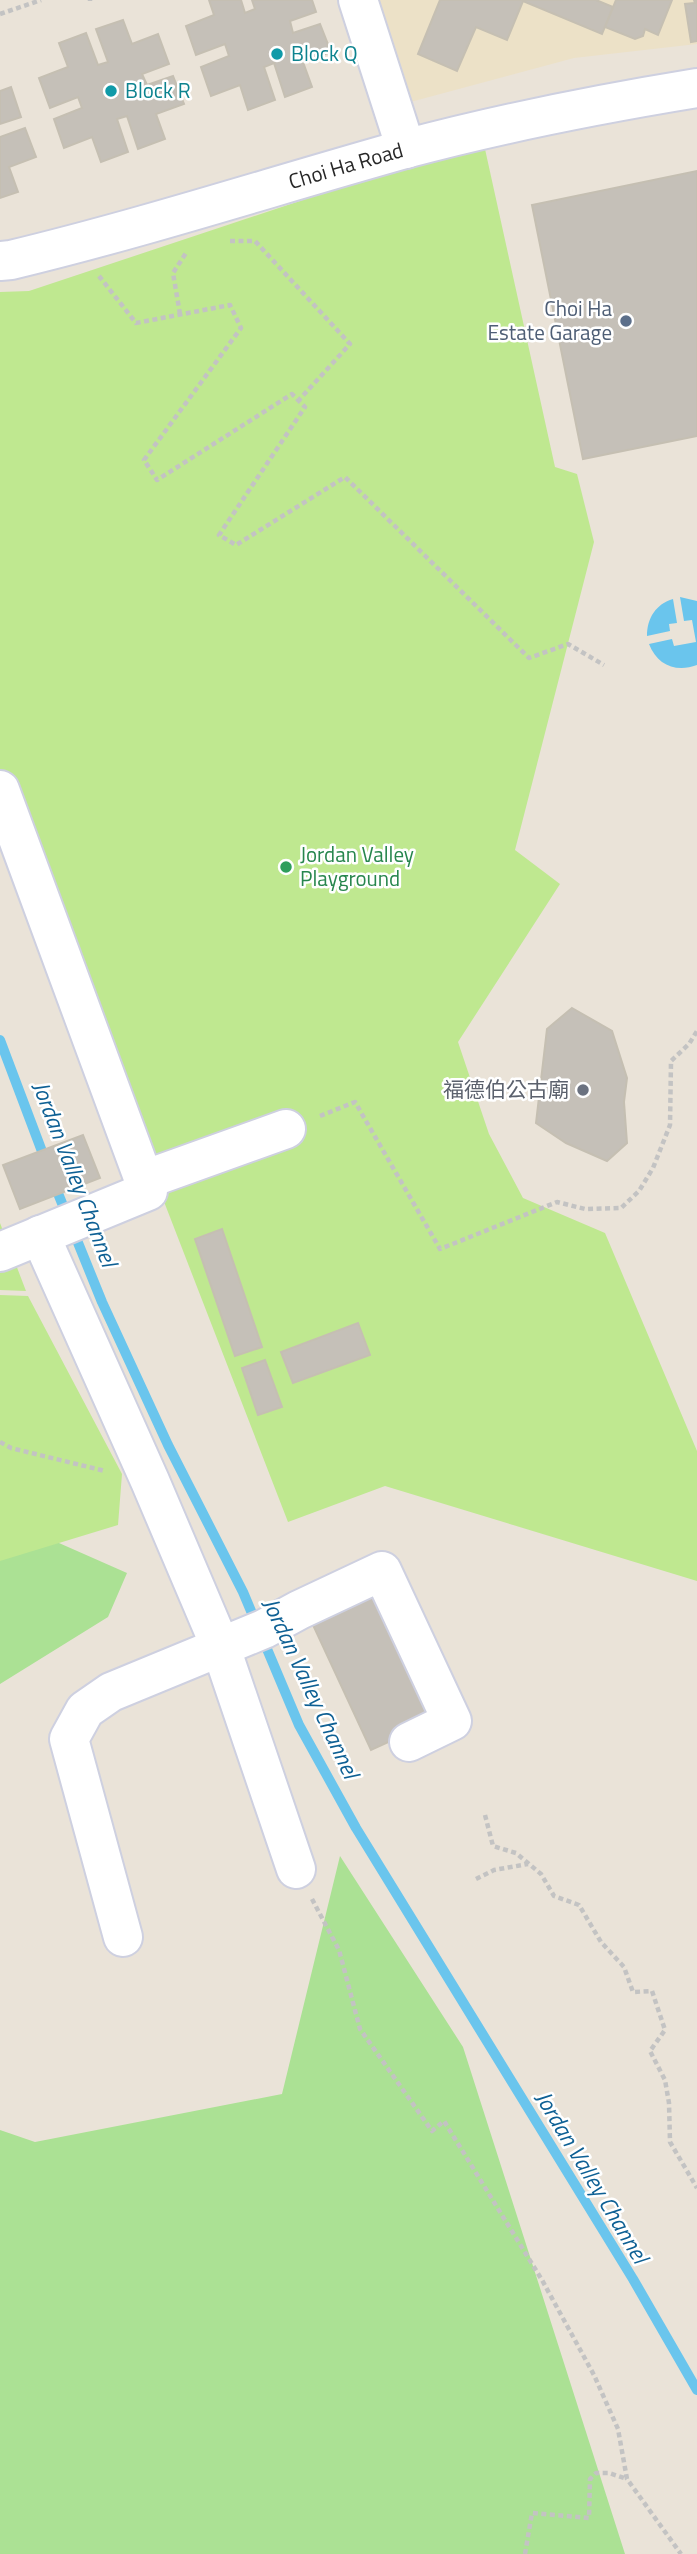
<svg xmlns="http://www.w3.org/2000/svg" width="697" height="2554" font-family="'Titillium Web','Noto Sans TC',sans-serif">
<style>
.education{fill:#ece1c7}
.green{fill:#abe194}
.pitch{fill:#bfe890}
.water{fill:#6ac5ed}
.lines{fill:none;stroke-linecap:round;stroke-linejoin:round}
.stream{stroke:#6ac5ed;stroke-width:10}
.building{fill:#c5c0b8;stroke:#c5bfb2;stroke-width:2}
.minor-casing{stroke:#ced0e0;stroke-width:42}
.path{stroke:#c3c3c3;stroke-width:4.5;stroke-dasharray:5 3.5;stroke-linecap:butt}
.minor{stroke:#fff;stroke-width:38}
.culture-dot{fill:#0f9aa8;stroke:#fff;stroke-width:2.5}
.service-dot{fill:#5c6f8a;stroke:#fff;stroke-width:2.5}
.leisure-dot{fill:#2e9e5b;stroke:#fff;stroke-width:2.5}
.worship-dot{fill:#6b7280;stroke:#fff;stroke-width:2.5}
.labels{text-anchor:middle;stroke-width:5;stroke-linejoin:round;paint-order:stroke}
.culture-label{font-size:21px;fill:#0d838f;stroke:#fff;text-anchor:start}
.street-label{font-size:21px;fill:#272727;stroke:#fff}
.service-label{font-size:21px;fill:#4e5e75;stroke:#fff;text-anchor:end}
.leisure-label{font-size:21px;fill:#27864d;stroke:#fff;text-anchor:start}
.worship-label{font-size:21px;fill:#5b616d;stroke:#fff;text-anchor:end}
.water-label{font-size:23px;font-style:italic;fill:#0e6094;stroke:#fff}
</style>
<rect width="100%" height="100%" fill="#eae3d8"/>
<path class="education" d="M 370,0 L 697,0 L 697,44 L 574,58 L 403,104 Z"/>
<path class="green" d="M 0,1517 L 127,1573 L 108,1617 L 0,1684 Z
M 340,1856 L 463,2047 L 625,2554 L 0,2554 L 0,2130 L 35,2142 L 282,2094 Z"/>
<path class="pitch" d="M 485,149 L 555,467 L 577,474 L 594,542 L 515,850 L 560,884 L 458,1042 L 489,1134 L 523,1198 L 605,1233 L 697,1451 L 697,1581 L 385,1486 L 288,1522 L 0,778 L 0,292 L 29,291 L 411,164 Z
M 0,1223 L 26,1291 L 0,1290 Z
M 0,1295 L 28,1296 L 122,1474 L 118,1525 L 0,1561 Z"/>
<path class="water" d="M 680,597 L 697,601 L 697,665 C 676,673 657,665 649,644 L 672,639 L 674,646 L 696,642 L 692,620 L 684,621 Z
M 673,599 L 677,623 L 669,624 L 670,631 L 647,636 C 647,618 656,604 673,599 Z"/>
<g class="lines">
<path class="stream" d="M 0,1040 L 46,1162
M 53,1181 L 102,1302 L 168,1445 L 243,1592 L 299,1725 L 356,1828 L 633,2279 L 697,2390"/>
</g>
<path class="building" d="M 209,0 L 241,0 L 245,13 L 255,9 L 252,0 L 312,0 L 316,12 L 290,21 L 293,33 L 320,24 L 331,52 L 303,62 L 312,87 L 285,97 L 274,63 L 264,67 L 275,100 L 248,110 L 240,85 L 211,96 L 201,67 L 229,56 L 225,44 L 196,55 L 186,26 L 214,15 Z
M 440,0 L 596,0 L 613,7 L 602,34 L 523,1 L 507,40 L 476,27 L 457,71 L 418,54 Z
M 616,0 L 672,0 L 658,35 L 645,29 L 643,36 L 635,39 L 605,27 Z
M 694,0 L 697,0 L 697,41 L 691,42 L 685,4 L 695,3 Z
M 123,20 L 132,44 L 158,34 L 169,64 L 142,74 L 147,85 L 173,76 L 184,104 L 156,114 L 165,139 L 138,149 L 127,116 L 117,119 L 128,152 L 101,162 L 92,137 L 64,148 L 54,119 L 82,108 L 78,97 L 50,108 L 39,78 L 68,67 L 59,43 L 86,33 L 98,65 L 108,62 L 96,29 Z
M 11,87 L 21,117 L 0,124 L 0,91 Z
M 25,128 L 36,157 L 9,167 L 18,192 L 0,198 L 0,137 Z
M 697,171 L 697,436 L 583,459 L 532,205 Z
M 572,1008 L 612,1031 L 627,1078 L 624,1102 L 627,1143 L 607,1161 L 566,1143 L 536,1123 L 547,1029 Z
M 83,1135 L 100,1178 L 20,1209 L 3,1165 Z
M 222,1229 L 262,1347 L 235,1356 L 195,1239 Z
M 358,1323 L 370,1355 L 293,1383 L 281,1352 Z
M 265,1360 L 282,1407 L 258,1415 L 242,1368 Z
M 376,1579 L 441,1718 L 371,1750 L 307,1612 Z"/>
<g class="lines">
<g class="minor-casing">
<g id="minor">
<path d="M 358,0 L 406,149"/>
<path id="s1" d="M 0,261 L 11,260 C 144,228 273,186 405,149 C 502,123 599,104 697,88"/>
<path d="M 0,790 L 148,1191 L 0,1252"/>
<path d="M 144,1180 L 286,1129"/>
<path d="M 40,1235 L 150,1481 L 221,1648 L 296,1869"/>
<path d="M 123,1937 L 69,1739 L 85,1710 L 111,1692 L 264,1629 L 299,1610 L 382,1571 L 452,1721 L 409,1742"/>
</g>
</g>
<path class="path" d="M 90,0 L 90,1
M 0,14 L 41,0
M 230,241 L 255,241 L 350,344 L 299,400
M 99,276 L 136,323 L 230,305 L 241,328 L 144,460 L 157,480 L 292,394 L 305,407 L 219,535 L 236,545 L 345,477 L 529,658 L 568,644 L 604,665
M 180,314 L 173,273 L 186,253
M 320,1116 L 355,1102 L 440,1249 L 557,1202 L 585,1209 L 621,1208 L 639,1191 L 653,1168 L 670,1125 L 671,1061 L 689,1044 L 697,1031
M 0,1442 L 11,1448 L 105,1471
M 485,1815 L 493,1846 L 516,1853 L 541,1874 L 554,1896 L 579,1905 L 601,1942 L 624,1967 L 633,1992 L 652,1991 L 665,2030 L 650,2051 L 665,2080 L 669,2103 L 670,2142 L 697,2188
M 476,1879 L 494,1870 L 528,1864
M 312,1899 L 339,1950 L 360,2029 L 432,2131 L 444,2121 L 542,2280 L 594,2375 L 618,2429 L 627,2479 L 681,2554
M 525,2554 L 532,2513 L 589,2518 L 590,2479 L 596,2473 L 609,2473 L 627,2479"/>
<use href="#minor" class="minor"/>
</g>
<g class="culture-dot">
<circle cx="277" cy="54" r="7"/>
<circle cx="111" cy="91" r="7"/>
</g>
<circle class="service-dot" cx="626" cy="321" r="7"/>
<circle class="leisure-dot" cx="286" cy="867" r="7"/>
<circle class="worship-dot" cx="583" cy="1090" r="7"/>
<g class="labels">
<g class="culture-label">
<text x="291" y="61">Block Q</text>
<text x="125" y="98">Block R</text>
</g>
<g class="street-label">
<text dy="7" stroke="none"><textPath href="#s1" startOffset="359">Choi Ha Road</textPath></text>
</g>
<g class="service-label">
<text x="612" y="316">Choi Ha<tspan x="612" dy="24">Estate Garage</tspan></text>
</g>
<g class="leisure-label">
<text x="300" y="862">Jordan Valley<tspan x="300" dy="24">Playground</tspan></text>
</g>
<g class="worship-label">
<text x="569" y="1097">福德伯公古廟</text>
</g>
<g class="water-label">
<text transform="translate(75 1174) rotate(69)" y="8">Jordan Valley Channel</text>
<text transform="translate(311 1688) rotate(65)" y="8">Jordan Valley Channel</text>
<text transform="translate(592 2177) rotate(59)" y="8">Jordan Valley Channel</text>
</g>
</g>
</svg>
